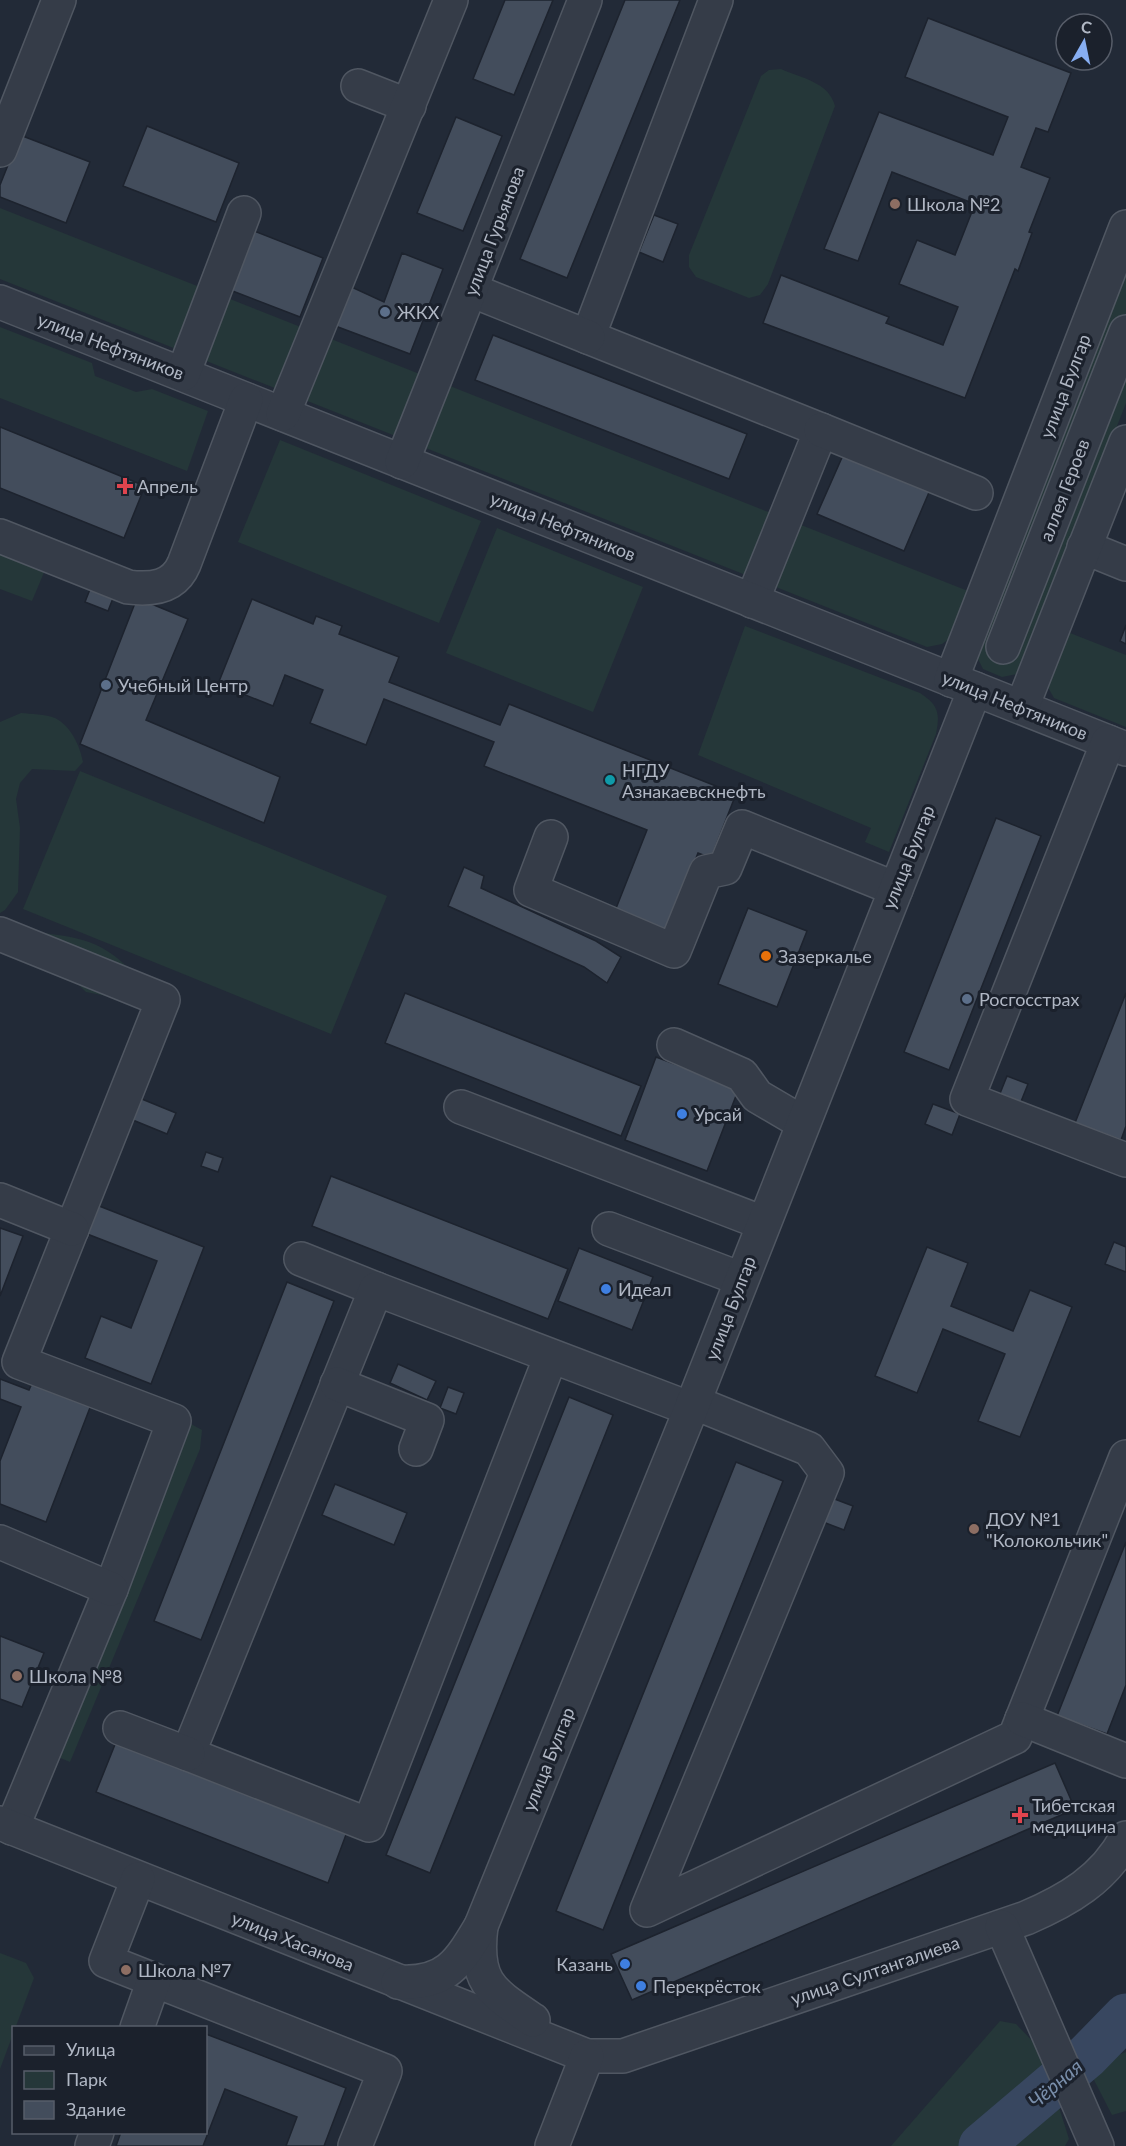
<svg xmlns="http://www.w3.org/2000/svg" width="1126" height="2146" font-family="Lato,sans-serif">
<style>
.green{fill:#253739}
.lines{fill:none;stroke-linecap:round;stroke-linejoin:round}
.river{stroke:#384760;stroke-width:45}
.building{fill:#434d5c;stroke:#1d232e;stroke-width:1.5}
.minor-casing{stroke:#505762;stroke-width:36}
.minor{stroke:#353c48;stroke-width:33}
.education-dot{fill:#8d6e63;stroke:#1b212c;stroke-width:2}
.service-dot{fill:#5c6f8a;stroke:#1b212c;stroke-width:2}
.health-dot{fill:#e0444e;stroke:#1b212c;stroke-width:2}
.culture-dot{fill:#0f9aa8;stroke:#1b212c;stroke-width:2}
.food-dot{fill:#e8710a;stroke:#1b212c;stroke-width:2}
.shop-dot{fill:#3f7fe0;stroke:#1b212c;stroke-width:2}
.labels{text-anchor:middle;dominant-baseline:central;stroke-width:6;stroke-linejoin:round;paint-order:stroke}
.poi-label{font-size:18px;fill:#b0b7c4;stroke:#1b212c;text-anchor:start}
.street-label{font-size:18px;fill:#b0b7c4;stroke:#1b212c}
.water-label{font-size:20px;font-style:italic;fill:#798eaa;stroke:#1b212c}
</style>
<rect width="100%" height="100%" fill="#222a37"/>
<g class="green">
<path d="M781,69C801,78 829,82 835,106L768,284L760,295L749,298L696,277L689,267V255L761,76L769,70Z"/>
<path d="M0,208L968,591L949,639L942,644L927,647L0,279Z"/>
<path d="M1126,262V403L1024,665L1017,674L1002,677L983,669L975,653Z"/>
<path d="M0,327L92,363L95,376L136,392L152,389L208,411L187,471L0,398Z"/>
<path d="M280,440L481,521L439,623L238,542Z"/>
<path d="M497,528L643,587L593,712L446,653Z"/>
<path d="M0,544L48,563L32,601L0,589Z"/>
<path d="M745,626L920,693C939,705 940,714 936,734L889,852L865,842L871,828L698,755Z"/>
<path d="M1065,631L1126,655V727L1054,698L1046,684Z"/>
<path d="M21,713C31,714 46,714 55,718C71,726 80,746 83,762L75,771L32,769L20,783L16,799L20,828L18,892L5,910L0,913V722Z"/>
<path d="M80,771L387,896L331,1034L23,909Z"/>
<path d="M24,930C72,938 98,935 133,973L117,998L86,992Z"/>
<path d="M191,1424L202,1430L200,1449L70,1762L51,1754L92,1612L104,1556L181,1427Z"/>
<path d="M0,1953L26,1963L34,1978L0,2069Z"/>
<path d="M1000,2021L1016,2024L1041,2050L1069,2139L1065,2146H891Z"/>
<path d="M1126,2052V2111L1112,2115L1093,2078L1113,2057Z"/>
</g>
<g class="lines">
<path class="river" d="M981,2146L1087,2056L1126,2016"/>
</g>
<g class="building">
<path d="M505,0H553L514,95L473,79Z"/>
<path d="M625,0H680L567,278L520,259Z"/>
<path d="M928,18L1071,73L1048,132L1036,128L1021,167L1050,178L1029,232L1032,233L1018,271L1015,269L965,398L763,323L781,275L889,317L886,323L943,345L958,307L899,284L917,240L955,255L975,204L892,172L858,261L824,249L879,112L993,155L1008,117L905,77Z"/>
<path d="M456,117L502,136L463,231L417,213Z"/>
<path d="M147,126L239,163L216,222L123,186Z"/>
<path d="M20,135L90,162L66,223L0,197V185Z"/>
<path d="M654,215L678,224L663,262L639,252Z"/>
<path d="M254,231L323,258L300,317L230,290Z"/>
<path d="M402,253L443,269L410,354L330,324L345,284L384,302Z"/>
<path d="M493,335L747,434L729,479L475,380Z"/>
<path d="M0,427L145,486L124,538L0,488Z"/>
<path d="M844,453L930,490L904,551L817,514Z"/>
<path d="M94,579L117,588L108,611L85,602Z"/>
<path d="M137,598L188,619L146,720L280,777L264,823L80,744Z"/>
<path d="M252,599L313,624L316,616L342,626L339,634L399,657L389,682L500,725L509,704L736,794L711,858L698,853L665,937L613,916L647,830L484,766L494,742L384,699L366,745L310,723L323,690L285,675L273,706L218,684Z"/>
<path d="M1126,625V644L1120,641Z"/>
<path d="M996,818L1041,836L949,1070L904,1052Z"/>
<path d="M464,867L484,876L481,888L596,941L621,957L607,983L584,967L448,906Z"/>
<path d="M748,908L807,931L777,1007L718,984Z"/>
<path d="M405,993L641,1086L621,1136L385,1043Z"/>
<path d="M1126,993V1126L1121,1140L1075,1123Z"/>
<path d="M656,1057L739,1088L707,1171L625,1140Z"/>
<path d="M1007,1076L1028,1084L1020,1104L999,1096Z"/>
<path d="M132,1095L176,1113L167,1134L123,1116Z"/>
<path d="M933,1104L960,1114L952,1135L925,1124Z"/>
<path d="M206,1152L223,1158L218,1172L201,1166Z"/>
<path d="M331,1176L568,1269L548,1319L312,1226Z"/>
<path d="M94,1204L204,1247L151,1384L85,1358L101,1316L131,1328L157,1261L82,1232Z"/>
<path d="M0,1228L23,1236L0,1296Z"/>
<path d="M1114,1242L1126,1247V1272L1105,1264Z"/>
<path d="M927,1247L968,1263L951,1306L1013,1331L1030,1290L1072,1307L1020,1437L978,1421L1005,1354L943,1329L917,1393L875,1376Z"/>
<path d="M579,1248L653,1277L632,1330L558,1301Z"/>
<path d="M287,1282L334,1301L201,1640L154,1621Z"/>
<path d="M398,1364L436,1381L427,1400L390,1383Z"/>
<path d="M0,1379L29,1390L32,1383L91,1405L46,1522L0,1504V1461L21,1407L0,1399Z"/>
<path d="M448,1387L464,1393L456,1414L440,1408Z"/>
<path d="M569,1397L613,1415L430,1873L386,1855Z"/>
<path d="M736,1462L783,1481L603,1930L556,1911Z"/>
<path d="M335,1484L407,1513L394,1545L322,1515Z"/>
<path d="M832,1498L853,1506L844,1530L823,1522Z"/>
<path d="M1126,1542V1685L1107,1734L1057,1716Z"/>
<path d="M0,1636L44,1653L22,1707L0,1699Z"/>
<path d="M116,1742L347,1832L328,1883L96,1792Z"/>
<path d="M1055,1763L1075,1809L632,2000L611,1954Z"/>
<path d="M206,2034L346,2088L324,2146H286L297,2117L225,2089L203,2146H116L121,2132H206Z"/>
</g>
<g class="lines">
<g class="minor-casing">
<g id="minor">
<path d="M716,0L588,337L821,430L752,601"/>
<path d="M358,86L409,106"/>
<path d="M0,150L59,0"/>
<path d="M471,290L588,337"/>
<path d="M0,302L1126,749"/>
<path d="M183,374L244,213"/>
<path d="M283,414L451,0"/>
<path d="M821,430L976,493"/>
<path d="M402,462L585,0"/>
<path d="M0,536L128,587C151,590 174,588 184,564L246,400"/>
<path d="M1084,547L1126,564"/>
<path d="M1003,647L1126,332"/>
<path d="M951,680L1126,227"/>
<path d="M1022,707L1126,442"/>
<path d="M1108,742L967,1099L1126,1160"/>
<path d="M551,837L531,890L674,951L706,872L725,868L742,827L896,889"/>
<path d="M0,934L163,1000L19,1362L174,1421L111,1589L12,1828"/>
<path d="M674,1045L742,1075L757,1096L803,1123"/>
<path d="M461,1107L763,1223"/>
<path d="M0,1200L72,1229"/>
<path d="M609,1229L741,1279"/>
<path d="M301,1259L376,1289"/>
<path d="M551,1356L369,1825L188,1754L376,1289L691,1409"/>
<path d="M337,1384L427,1420L416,1449"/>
<path d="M693,1402L809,1449L827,1473L647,1910L1015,1737L1126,1457"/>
<path d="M0,1542L111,1589"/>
<path d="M1022,1719L1126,1761"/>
<path d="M120,1728L188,1754"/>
<path d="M0,1823L587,2056H623L1026,1918C1068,1900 1104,1879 1126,1838"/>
<path d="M138,1879L106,1961L385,2071L355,2146"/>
<path d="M481,1926C474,1982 490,1991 533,2020"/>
<path d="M1002,1927L1097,2146"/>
<path d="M398,1982C446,1985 459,1963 481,1926L691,1409L975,689"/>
<path d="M137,2028L154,1980"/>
<path d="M92,2146L97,2132"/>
<path d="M552,2146L587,2056"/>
</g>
</g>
<use href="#minor" class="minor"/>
</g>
<g class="education-dot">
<circle cx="895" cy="204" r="6"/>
<circle cx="974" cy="1529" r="6"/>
<circle cx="17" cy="1676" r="6"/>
<circle cx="126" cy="1970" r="6"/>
</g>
<g class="service-dot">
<circle cx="385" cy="312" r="6"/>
<circle cx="106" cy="685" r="6"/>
<circle cx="967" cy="999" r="6"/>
</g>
<g class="health-dot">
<path d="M122 477h6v6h6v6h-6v6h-6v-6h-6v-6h6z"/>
<path d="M1017 1806h6v6h6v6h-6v6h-6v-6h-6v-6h6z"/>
</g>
<circle class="culture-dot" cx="610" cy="780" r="6"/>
<circle class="food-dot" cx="766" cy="956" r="6"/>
<g class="shop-dot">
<circle cx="682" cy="1114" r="6"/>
<circle cx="606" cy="1289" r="6"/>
<circle cx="625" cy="1964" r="6"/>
<circle cx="641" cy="1986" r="6"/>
</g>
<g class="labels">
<g class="poi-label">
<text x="907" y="204">Школа №2</text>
<text x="397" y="312">ЖКХ</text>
<text x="137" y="486">Апрель</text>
<text x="118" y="685">Учебный Центр</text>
<text x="622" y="770">НГДУ<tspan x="622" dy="21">Азнакаевскнефть</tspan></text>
<text x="778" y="956">Зазеркалье</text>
<text x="979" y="999">Росгосстрах</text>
<text x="694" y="1114">Урсай</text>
<text x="618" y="1289">Идеал</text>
<text x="986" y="1519">ДОУ №1<tspan x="986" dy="21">"Колокольчик"</tspan></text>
<text x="29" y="1676">Школа №8</text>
<text x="1032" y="1805">Тибетская<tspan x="1032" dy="21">медицина</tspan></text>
<text x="613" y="1964" text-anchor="end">Казань</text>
<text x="138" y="1970">Школа №7</text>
<text x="653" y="1986">Перекрёсток</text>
</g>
<g class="street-label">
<text transform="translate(494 231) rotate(-69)">улица Гурьянова</text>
<text transform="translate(111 346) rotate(21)">улица Нефтяников</text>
<text transform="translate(1065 386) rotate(-69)">улица Булгар</text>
<text transform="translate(1064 490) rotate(-69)">аллея Героев</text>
<text transform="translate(563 526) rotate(22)">улица Нефтяников</text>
<text transform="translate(1015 705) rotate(22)">улица Нефтяников</text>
<text transform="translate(908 857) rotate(-68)">улица Булгар</text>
<text transform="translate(730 1308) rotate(-69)">улица Булгар</text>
<text transform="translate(548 1759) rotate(-68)">улица Булгар</text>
<text transform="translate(293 1941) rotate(22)">улица Хасанова</text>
<text transform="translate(875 1970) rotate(-19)">улица Султангалиева</text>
</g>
<g class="water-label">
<text transform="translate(1055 2083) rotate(-40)">Чёрная</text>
</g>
</g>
<rect x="12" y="2026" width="195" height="108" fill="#1b212c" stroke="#575d69" stroke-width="1.5"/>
<rect x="24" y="2046" width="30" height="9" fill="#353c48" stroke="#575d69" stroke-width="1.5"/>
<text x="66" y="2056" font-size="18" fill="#b0b7c4">Улица</text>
<rect x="24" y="2071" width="30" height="18" fill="#253739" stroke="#575d69" stroke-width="1.5"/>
<text x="66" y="2086" font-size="18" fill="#b0b7c4">Парк</text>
<rect x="24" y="2101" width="30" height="18" fill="#434d5c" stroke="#575d69" stroke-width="1.5"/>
<text x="66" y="2116" font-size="18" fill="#b0b7c4">Здание</text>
<g transform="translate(1084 42) rotate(9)"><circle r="28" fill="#1b212c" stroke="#575d69" stroke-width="1.5"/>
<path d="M0-4.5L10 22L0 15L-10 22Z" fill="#87aef2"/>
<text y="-9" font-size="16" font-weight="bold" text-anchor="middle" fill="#b0b7c4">С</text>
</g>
</svg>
